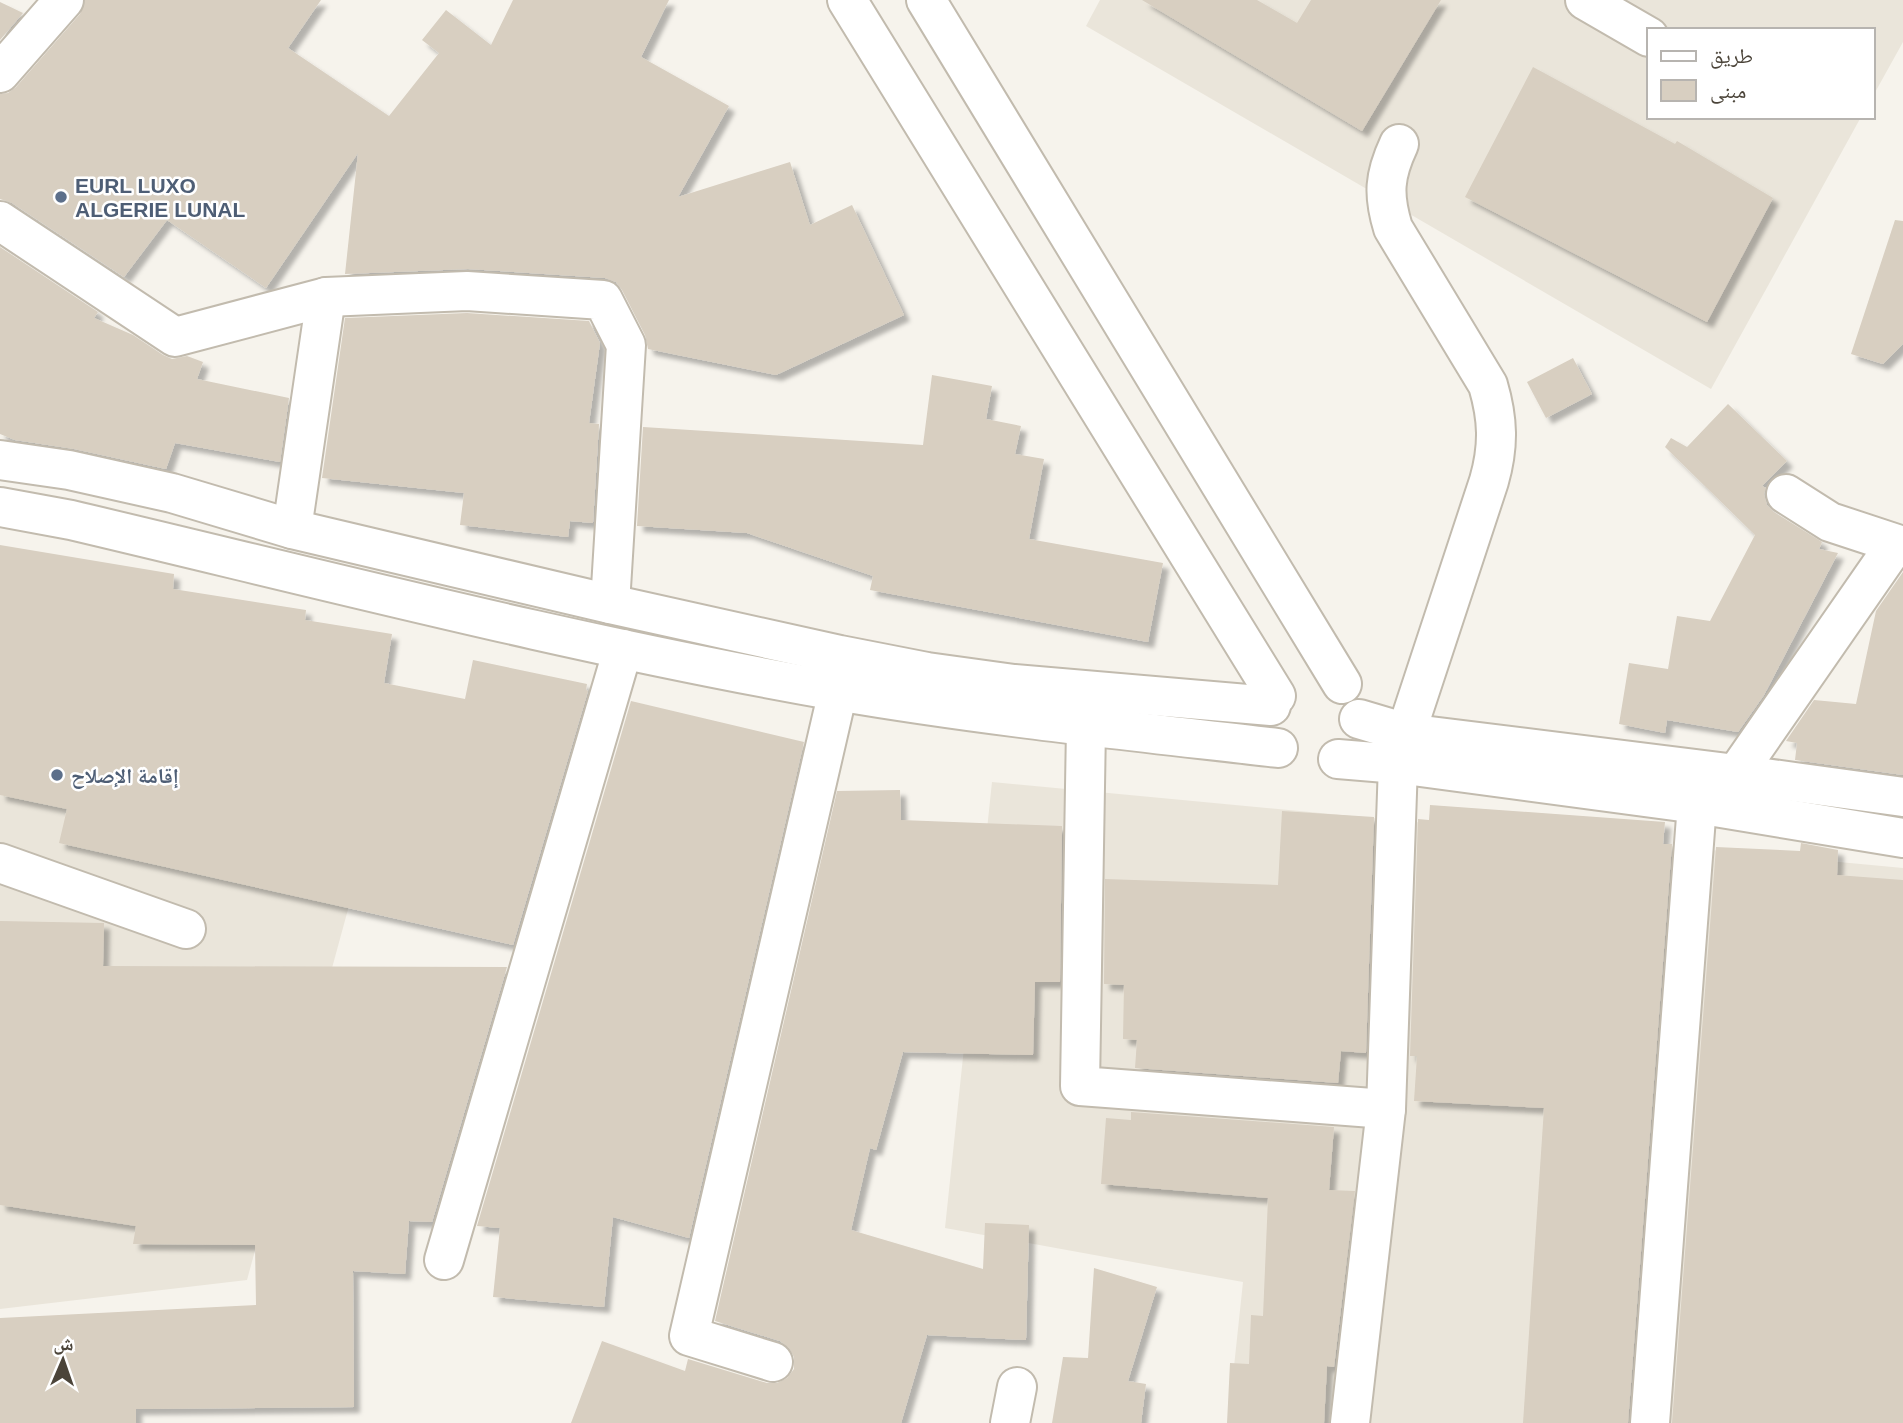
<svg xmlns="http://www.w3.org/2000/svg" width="1903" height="1423" font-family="Helvetica,'Noto Naskh Arabic',sans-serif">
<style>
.residential{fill:#eae5da}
.building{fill:#d8cfc1;filter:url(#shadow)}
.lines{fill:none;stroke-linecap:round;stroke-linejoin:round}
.minor-casing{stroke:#c2bbae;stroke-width:42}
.tertiary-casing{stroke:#c2bbae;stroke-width:42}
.minor{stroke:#fff;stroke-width:38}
.tertiary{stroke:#fff;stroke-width:38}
.service-dot{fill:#5c6f8a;stroke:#fff;stroke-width:2.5}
.labels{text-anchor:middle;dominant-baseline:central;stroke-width:5;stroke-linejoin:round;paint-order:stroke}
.service-label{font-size:21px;font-weight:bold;fill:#4e5e75;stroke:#fff;text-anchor:start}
</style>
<defs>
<filter id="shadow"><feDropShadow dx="6" dy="6" stdDeviation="2" flood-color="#0004"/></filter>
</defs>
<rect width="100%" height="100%" fill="#f6f3ec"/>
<g class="residential">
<path d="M1100,0H1903V42L1873,96V30H1649V117H1861L1711,389L1086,26Z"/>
<path d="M0,684L383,781L247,1280L0,1309Z"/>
<path d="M992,782L1903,868V1423H1228L1243,1282L945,1228Z"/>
</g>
<g class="building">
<path d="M85,0H321L288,48L389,116L439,53L422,40L446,10L491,45L513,0H669L641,57L729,106L678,197L790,162L810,225L852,205L904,315L776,375L648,349L645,335L622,290L616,282L605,278L468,269L345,274L358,153L266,288L167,220L124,277L12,203L0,199V94L8,93L16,87L80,14Z"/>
<path d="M1142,0H1257L1297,23L1311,0H1441L1362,131Z"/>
<path d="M0,2L23,13L0,40Z"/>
<path d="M1533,67L1675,144L1677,141L1773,198L1707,322L1465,197Z"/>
<path d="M1895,220L1903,221V344L1883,364L1851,354Z"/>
<path d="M0,247L98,312L94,318L133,335L163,355L172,359L187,356L203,362L197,379L289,398L280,462L175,443L166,469L74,449L15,440L0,434Z"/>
<path d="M467,313L589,321L600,343L589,423L599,424L593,523L570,521L568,537L460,525L464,493L322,478L345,318Z"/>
<path d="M1573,358L1592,394L1546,418L1527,382Z"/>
<path d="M932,375L992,386L986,419L1021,426L1015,454L1044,459L1029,539L1163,563L1148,642L870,590L873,576L747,533L637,526L643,427L923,445Z"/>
<path d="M1728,404L1787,461L1762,486L1766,488L1764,494L1767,505L1774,512L1822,542L1819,549L1838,553L1764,695L1738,732L1667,720L1665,733L1619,724L1629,663L1668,669L1677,616L1710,621L1755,535L1665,447L1671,438L1687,447Z"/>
<path d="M0,545L174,574L173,589L306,610L305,620L392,634L384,683L465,699L473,660L587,684L586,690L588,691L513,945L59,843L67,809L0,795Z"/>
<path d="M1903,572V775L1795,760L1797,743L1786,741L1814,700L1856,704L1876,611Z"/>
<path d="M631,701L804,742L689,1238L613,1217L604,1307L493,1297L500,1228L477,1226Z"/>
<path d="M900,790L901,820L1062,826L1060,982H1035L1033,1055L903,1052L876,1150L870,1148L851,1230L983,1269L985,1223L1029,1225L1026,1340L927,1335L901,1423H571L602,1341L685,1371L688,1359L767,1383H777L787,1378L794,1369V1357L789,1348L780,1341L715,1321L837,791Z"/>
<path d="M1430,805L1665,822L1663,844H1672L1628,1423H1523L1544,1108L1414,1101L1417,1056H1410L1418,819L1429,820Z"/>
<path d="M1282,811L1374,817L1366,1053L1341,1051L1338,1083L1135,1068L1137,1040L1123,1039L1124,985L1104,984L1105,879L1278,885Z"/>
<path d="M1801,843L1838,850L1837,875L1903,880V1423H1672L1716,847L1800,851Z"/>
<path d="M0,921L104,923L103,966L507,967L432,1222L409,1221L405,1274L353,1271L354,1407L136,1409V1423H0V1318L256,1305L255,1245L133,1244L136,1226L0,1205Z"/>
<path d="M1131,1112L1334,1127L1329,1190L1355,1191L1334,1367L1327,1366L1324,1423H1227L1230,1363L1249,1364L1251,1315L1263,1316L1268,1198L1101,1184L1106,1118L1131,1120Z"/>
<path d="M1094,1268L1157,1287L1128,1381L1146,1384L1141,1423H1052L1063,1357L1088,1358Z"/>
</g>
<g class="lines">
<g class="minor-casing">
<g id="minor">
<path d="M1585,0L1649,37"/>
<path d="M0,73L64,0"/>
<path d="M0,221L175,337L326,297L467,291L603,300L626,345L610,604"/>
<path d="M1786,494L1830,522L1903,546"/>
<path d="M292,529L326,297"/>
<path d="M1086,727L1080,1086L1386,1109"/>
<path d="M1736,774L1895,545"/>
<path d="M0,863L186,929"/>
<path d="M444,1260L623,649"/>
<path d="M773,1362L689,1336L838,691"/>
<path d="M1010,1423L1017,1387"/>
<path d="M1350,1423L1386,1109L1398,764L1406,733L1489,481C1499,446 1498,419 1488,385L1393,228C1383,195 1384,176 1399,144"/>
<path d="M1650,1423L1697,804"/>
</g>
</g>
<g class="tertiary-casing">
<g id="tertiary">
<path d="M847,0L1276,696"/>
<path d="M926,0L1342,684"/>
<path d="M0,460L69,470L172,493L292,529L610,604L840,655L927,672L1014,684L1271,706"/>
<path d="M0,507L71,520C325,580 579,646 837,691C983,716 1131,731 1278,748"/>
<path d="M1359,719L1406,733L1736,774L1903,797"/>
<path d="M1338,759L1398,764L1697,804L1903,838"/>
</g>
</g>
<use href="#minor" class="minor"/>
<use href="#tertiary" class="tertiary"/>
</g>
<g class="service-dot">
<circle cx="61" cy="197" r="7"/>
<circle cx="57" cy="775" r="7"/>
</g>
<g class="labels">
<g class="service-label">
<text x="75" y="185">EURL LUXO<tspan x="75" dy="24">ALGERIE LUNAL</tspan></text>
<text x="71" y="775">إقامة الإصلاح</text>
</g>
</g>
<rect x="1647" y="28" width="228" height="91" fill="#ffffff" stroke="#b7b4b0" stroke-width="2"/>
<rect x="1661" y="51" width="35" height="10" fill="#ffffff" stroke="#b7b4b0" stroke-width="2"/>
<text x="1710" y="63" font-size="21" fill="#4b4439">طريق</text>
<rect x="1661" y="80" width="35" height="21" fill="#d8cfc1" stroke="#b7b4b0" stroke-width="2"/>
<text x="1710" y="98" font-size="21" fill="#4b4439">مبنى</text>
<g transform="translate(63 1360) rotate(2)" stroke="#ffffff" stroke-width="5" paint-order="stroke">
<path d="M0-5L12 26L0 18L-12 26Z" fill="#4b4439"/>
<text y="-10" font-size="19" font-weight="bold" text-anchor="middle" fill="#4b4439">ش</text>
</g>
</svg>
